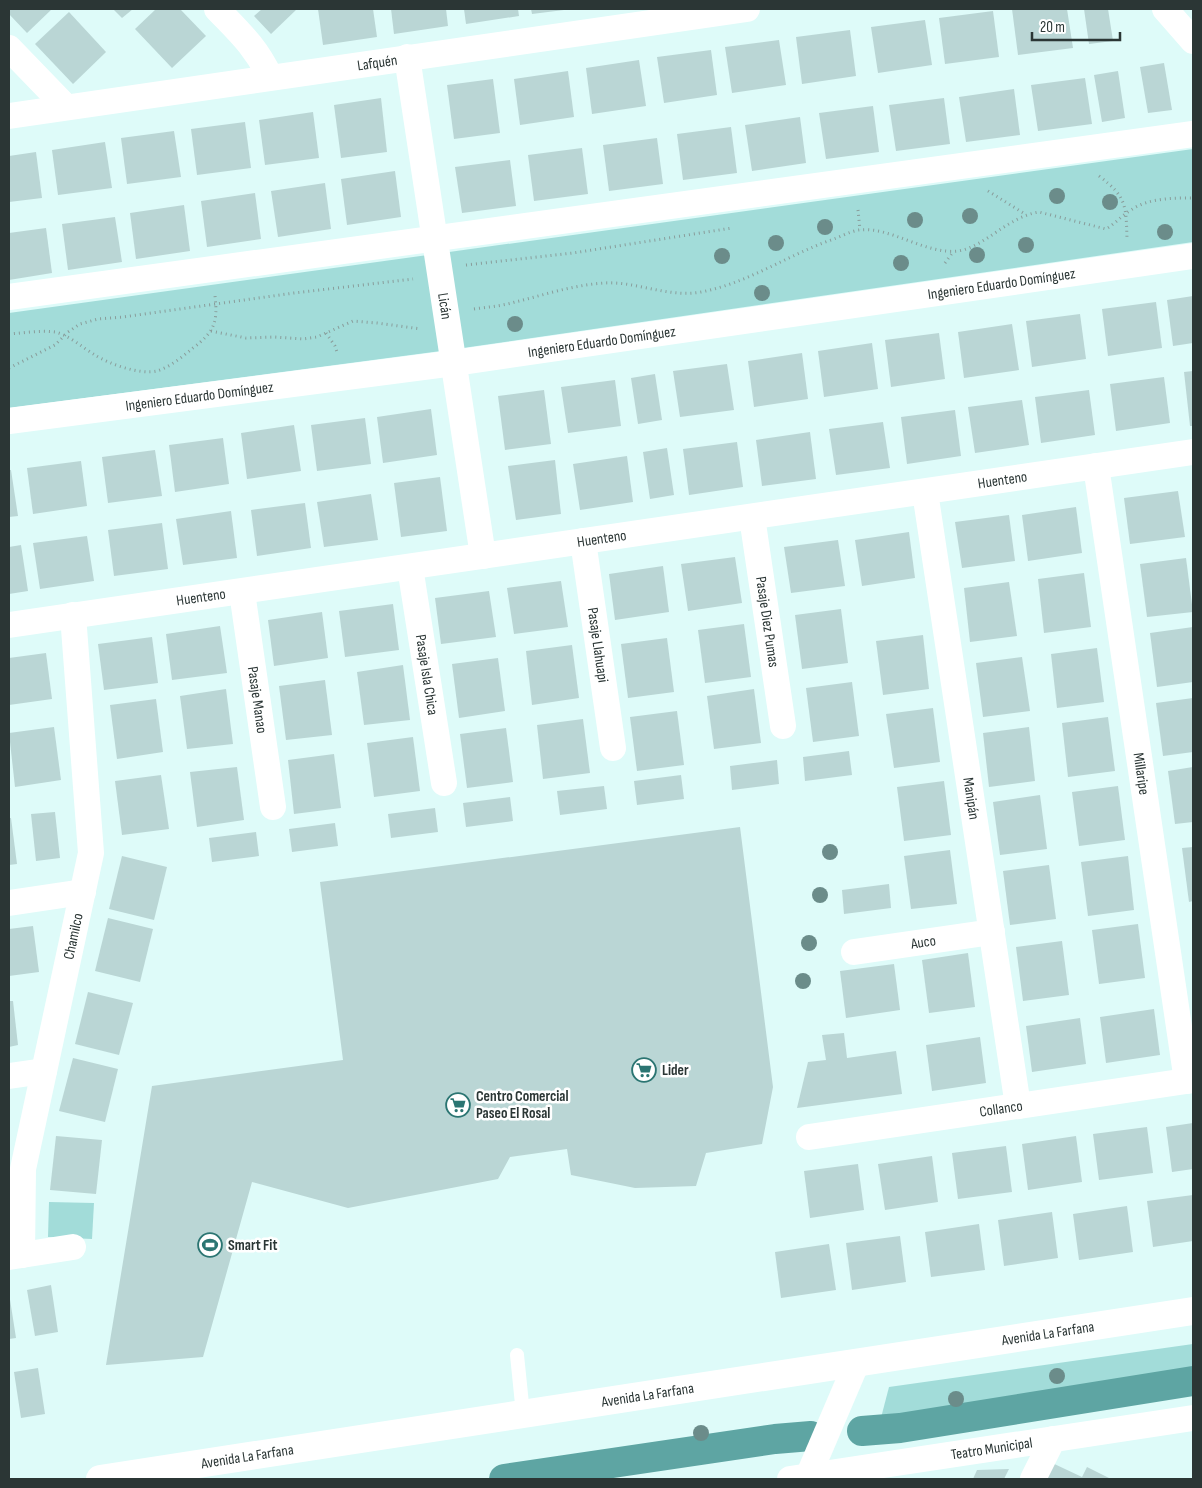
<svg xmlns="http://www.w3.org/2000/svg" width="1202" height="1488" font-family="'Sofia Sans Condensed',sans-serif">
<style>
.green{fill:#a2dcd9}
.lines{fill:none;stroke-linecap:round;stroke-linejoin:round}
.canal{stroke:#5ea5a3;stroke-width:30}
.building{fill:#bad6d5}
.path{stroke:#899d9b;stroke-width:3;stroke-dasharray:1 4;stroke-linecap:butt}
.service{stroke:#fff;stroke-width:14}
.minor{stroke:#fff;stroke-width:26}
.tertiary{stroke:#fff;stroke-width:28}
.tree{fill:#6b8c8a}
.labels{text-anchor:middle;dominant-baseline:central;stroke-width:5;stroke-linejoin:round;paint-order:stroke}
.street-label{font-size:15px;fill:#2b3635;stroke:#fff}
.poi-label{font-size:15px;font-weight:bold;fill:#2b3635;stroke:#fff;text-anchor:start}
</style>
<rect width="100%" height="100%" fill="#defbf9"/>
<g class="green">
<path d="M1193,149V242L456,349L9,408V313Z"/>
<path d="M49,1202L94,1203L92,1239L48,1237Z"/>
<path d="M1193,1344V1391L876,1437L889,1387Z"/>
</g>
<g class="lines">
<g class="canal">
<path d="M862,1431L900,1428L1193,1381"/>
<path d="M504,1479L775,1439L811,1436"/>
</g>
</g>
<g class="building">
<path d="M9,9H52L27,33L9,14Z"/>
<path d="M113,9H133L122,18Z"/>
<path d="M156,9H180L206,36L172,68L135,29Z"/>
<path d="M262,9H297L271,34L254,16Z"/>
<path d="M318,9H373L377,37L323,45Z"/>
<path d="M391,9H446L448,26L394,34Z"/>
<path d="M464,9H518L519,16L466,24Z"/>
<path d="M531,9H564V10L532,14Z"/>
<path d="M1012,9H1067L1073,48L1018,55Z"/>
<path d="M1084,9H1108L1113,41L1089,44Z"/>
<path d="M993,11L999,57L945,64L939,18Z"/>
<path d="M69,12L106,52L73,84L35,44Z"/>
<path d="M925,20L932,65L878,73L871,27Z"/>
<path d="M850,30L856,76L802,84L796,37Z"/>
<path d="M779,40L786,85L732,93L725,47Z"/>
<path d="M711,50L717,95L664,103L657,57Z"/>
<path d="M639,60L646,106L592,114L586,68Z"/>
<path d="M1164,63L1172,110L1148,113L1140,67Z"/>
<path d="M568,71L574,117L520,125L514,79Z"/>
<path d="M1118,71L1125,118L1102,122L1094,75Z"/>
<path d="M1085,78L1092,124L1038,131L1031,85Z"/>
<path d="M493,79L500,133L454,139L447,85Z"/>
<path d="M1014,89L1020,135L966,142L959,97Z"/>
<path d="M381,98L387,152L341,158L334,105Z"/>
<path d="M944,98L950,144L896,151L889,105Z"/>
<path d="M873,106L879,152L826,159L819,113Z"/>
<path d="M313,112L319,158L265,165L259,120Z"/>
<path d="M800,117L806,163L752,171L745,125Z"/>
<path d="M245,122L251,168L197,175L191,129Z"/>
<path d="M731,127L737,173L683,180L677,134Z"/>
<path d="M174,131L181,177L127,184L121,138Z"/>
<path d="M657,138L663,184L609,191L603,145Z"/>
<path d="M105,142L112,188L58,195L52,150Z"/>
<path d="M582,148L588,194L534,201L528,155Z"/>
<path d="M36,152L42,198L9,202V156Z"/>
<path d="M510,160L516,206L462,213L455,167Z"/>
<path d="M395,171L401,217L347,225L341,179Z"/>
<path d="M325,183L331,229L278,237L271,191Z"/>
<path d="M255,193L261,239L207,247L201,201Z"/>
<path d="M184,205L190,251L136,259L130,213Z"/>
<path d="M115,217L122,262L68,270L62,224Z"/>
<path d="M46,228L52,273L9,280V233Z"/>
<path d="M1193,296V343L1173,346L1167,300Z"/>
<path d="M1156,302L1162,348L1108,356L1102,309Z"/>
<path d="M1080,314L1086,359L1032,367L1026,321Z"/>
<path d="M1012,324L1019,370L964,378L958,332Z"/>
<path d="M939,333L945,379L891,387L885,340Z"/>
<path d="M872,343L878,389L824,397L818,351Z"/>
<path d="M802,353L808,399L754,407L748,361Z"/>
<path d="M727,364L734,410L680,417L673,371Z"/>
<path d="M1193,371V426H1190L1184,372Z"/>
<path d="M655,374L662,420L638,424L631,378Z"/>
<path d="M1164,377L1170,423L1116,431L1110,384Z"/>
<path d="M615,380L621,426L568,433L561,387Z"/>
<path d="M544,390L551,444L505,450L498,396Z"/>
<path d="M1089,390L1095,435L1041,443L1035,397Z"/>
<path d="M1022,400L1029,445L975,453L968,407Z"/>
<path d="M431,409L437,455L383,463L377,417Z"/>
<path d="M955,410L961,456L907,464L901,417Z"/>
<path d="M365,418L371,464L317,471L311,425Z"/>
<path d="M883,422L890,468L836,475L829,429Z"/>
<path d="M294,425L301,471L247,479L241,433Z"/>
<path d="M810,432L816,479L762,486L756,440Z"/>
<path d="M223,438L229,484L175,492L169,445Z"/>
<path d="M737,442L743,487L689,495L683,449Z"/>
<path d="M667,448L674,495L650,499L643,452Z"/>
<path d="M155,450L162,496L108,503L102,457Z"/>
<path d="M627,456L633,502L580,510L573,464Z"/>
<path d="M555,460L561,514L516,520L508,466Z"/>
<path d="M81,461L87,506L33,514L27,468Z"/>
<path d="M9,470H11L18,516L9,517Z"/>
<path d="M440,477L447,531L401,537L394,483Z"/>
<path d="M1178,491L1185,537L1130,544L1124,498Z"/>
<path d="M371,494L378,540L324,547L317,502Z"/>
<path d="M305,503L311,548L257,556L251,510Z"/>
<path d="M1076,507L1082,553L1028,561L1022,515Z"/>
<path d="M231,511L237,558L183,565L176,519Z"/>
<path d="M1009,515L1015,561L962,568L955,522Z"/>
<path d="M162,523L168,569L114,576L108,530Z"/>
<path d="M909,532L915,578L862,586L855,540Z"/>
<path d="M87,536L94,581L40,589L33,543Z"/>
<path d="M838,540L845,586L791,593L784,547Z"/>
<path d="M21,545L28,591L9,594V547Z"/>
<path d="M735,557L742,603L688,611L681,564Z"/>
<path d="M1186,558L1193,612L1147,617L1140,564Z"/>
<path d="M663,566L669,612L615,620L609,574Z"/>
<path d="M1084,573L1091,627L1044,633L1038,579Z"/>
<path d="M561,581L568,627L514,634L507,588Z"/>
<path d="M1009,582L1017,636L970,642L964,588Z"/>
<path d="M489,591L496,637L441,644L435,598Z"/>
<path d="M393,604L399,650L345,657L339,611Z"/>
<path d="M841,609L848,663L802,669L795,615Z"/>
<path d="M322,612L328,658L274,666L268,620Z"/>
<path d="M744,624L751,677L705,683L698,630Z"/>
<path d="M220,626L227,673L172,680L166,634Z"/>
<path d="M1193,627V682L1157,687L1150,633Z"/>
<path d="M923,635L929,689L883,695L876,641Z"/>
<path d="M152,637L158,683L104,690L98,644Z"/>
<path d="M667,638L674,692L628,698L621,644Z"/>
<path d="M572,645L579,698L532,705L526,651Z"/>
<path d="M1097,648L1104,702L1057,708L1051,654Z"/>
<path d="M46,653L52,699L9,705V658Z"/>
<path d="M1022,657L1030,711L983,717L976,663Z"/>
<path d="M498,658L505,711L459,718L452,664Z"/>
<path d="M403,665L410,720L364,725L357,672Z"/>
<path d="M325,680L332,735L286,740L279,686Z"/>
<path d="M852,682L859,736L813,742L806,688Z"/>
<path d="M226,689L233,744L187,749L180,696Z"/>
<path d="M754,689L761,743L714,749L707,696Z"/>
<path d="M1193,698V752L1163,756L1156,703Z"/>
<path d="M156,699L163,752L117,759L110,705Z"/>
<path d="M933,708L940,762L894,768L886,714Z"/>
<path d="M677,711L684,765L637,771L630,717Z"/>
<path d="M1108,717L1115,771L1068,777L1062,723Z"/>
<path d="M583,719L590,773L543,779L537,725Z"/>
<path d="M54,727L61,780L15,787L9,733Z"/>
<path d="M1029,727L1035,781L989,787L983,733Z"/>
<path d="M506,728L513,782L467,788L460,734Z"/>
<path d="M413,737L420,791L374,797L367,743Z"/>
<path d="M849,751L852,775L805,781L803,757Z"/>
<path d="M334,754L341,808L294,814L288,760Z"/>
<path d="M777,760L779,784L732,790L730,766Z"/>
<path d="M237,767L244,820L197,827L190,772Z"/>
<path d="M1193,767V822L1175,824L1168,771Z"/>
<path d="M161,775L169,829L122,835L115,781Z"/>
<path d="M681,775L684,799L637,805L634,781Z"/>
<path d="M944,781L951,835L904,841L897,787Z"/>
<path d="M604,786L607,809L560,815L557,791Z"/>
<path d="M1118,786L1125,840L1079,846L1072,792Z"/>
<path d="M1040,795L1047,849L1000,855L993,802Z"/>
<path d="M510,797L513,821L466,827L463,803Z"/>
<path d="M435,808L438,832L391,838L388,814Z"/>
<path d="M55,812L60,858L36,861L31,814Z"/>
<path d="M9,818H11L17,864L9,865Z"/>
<path d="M335,823L338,846L292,852L289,829Z"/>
<path d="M740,827L773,1087L762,1144L706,1153L696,1186L635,1188L571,1175L567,1149L510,1157L498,1179L348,1208L252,1182L203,1357L106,1365L152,1086L343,1060L320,882Z"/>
<path d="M256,832L259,856L212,862L209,838Z"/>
<path d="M1193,847V901L1189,902L1182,848Z"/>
<path d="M950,850L957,904L911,909L904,856Z"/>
<path d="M122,856L167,867L154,920L109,909Z"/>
<path d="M1128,856L1134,910L1088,916L1081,862Z"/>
<path d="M1049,865L1056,919L1010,925L1003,871Z"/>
<path d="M889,884L891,908L844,914L842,890Z"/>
<path d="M108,918L153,929L140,982L95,971Z"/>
<path d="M1138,924L1145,978L1099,984L1092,930Z"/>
<path d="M33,926L39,972L9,976V929Z"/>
<path d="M1062,941L1069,995L1023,1001L1016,947Z"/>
<path d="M968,953L975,1007L929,1013L922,960Z"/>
<path d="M894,964L900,1010L846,1018L840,971Z"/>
<path d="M88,992L133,1003L119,1055L75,1044Z"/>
<path d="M9,1001H13L18,1045L9,1047Z"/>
<path d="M1154,1009L1160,1055L1106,1063L1100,1017Z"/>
<path d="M1080,1018L1086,1064L1032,1072L1026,1026Z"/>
<path d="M844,1033L847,1058L896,1051L902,1094L797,1108L808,1062L826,1060L822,1035Z"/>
<path d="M980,1037L986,1083L932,1091L926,1045Z"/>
<path d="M73,1058L118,1069L105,1122L59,1111Z"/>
<path d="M1193,1123V1169L1172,1172L1166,1127Z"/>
<path d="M1147,1127L1153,1173L1099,1180L1093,1134Z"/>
<path d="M56,1136L102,1140L96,1194L50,1190Z"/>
<path d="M1076,1136L1082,1182L1028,1190L1022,1144Z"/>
<path d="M1006,1146L1012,1192L958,1199L952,1153Z"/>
<path d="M932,1156L938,1202L885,1210L878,1164Z"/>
<path d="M858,1164L864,1210L810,1218L804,1171Z"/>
<path d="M1193,1195V1241L1153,1247L1147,1201Z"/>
<path d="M1127,1206L1133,1252L1079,1260L1073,1214Z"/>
<path d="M1052,1212L1058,1258L1004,1266L998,1220Z"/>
<path d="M979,1224L985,1270L931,1277L925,1232Z"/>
<path d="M900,1236L906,1282L852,1290L846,1243Z"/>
<path d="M829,1244L836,1290L781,1298L775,1252Z"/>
<path d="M51,1285L58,1332L35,1336L27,1290Z"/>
<path d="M9,1293L16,1338L9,1339Z"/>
<path d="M38,1368L45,1414L21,1418L14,1372Z"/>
<path d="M1048,1461L1082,1477L1087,1467L1111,1479H1039Z"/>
<path d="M1009,1469L1004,1479H973L977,1470Z"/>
</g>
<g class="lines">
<g class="path">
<path d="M1099,176C1127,197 1126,206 1127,239"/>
<path d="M988,191L1025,214"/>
<path d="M858,210L860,230"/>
<path d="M945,263L953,252"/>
<path d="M466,265L573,253L732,228"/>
<path d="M474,309C488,307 502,306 515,302C544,295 573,285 604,283C636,281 668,298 701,292C749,283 789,254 834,239C842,236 851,231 859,230C890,226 926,255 958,251C985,247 1007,217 1039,212L1106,229C1115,224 1121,216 1131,210C1148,198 1173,198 1193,198"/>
<path d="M211,331L246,338L274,337L303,339L317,337L353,321L377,323L421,329"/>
<path d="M326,333L335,346L337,352"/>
<path d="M9,334C24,333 40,330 55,332C69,335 83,348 95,355C109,364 140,375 157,371C170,367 182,357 193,348C214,332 218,323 215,296"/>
<path d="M9,368L55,345L68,332L80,324L98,319L123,317L294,293L413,279"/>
</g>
<path class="service" d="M517,1355L523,1414"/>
<g class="minor">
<path d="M217,9C239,32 256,47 270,77"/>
<path d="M1165,9L1193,41"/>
<path d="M9,48L66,107"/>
<path id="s1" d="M407,57L483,556"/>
<path id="s2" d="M9,116L747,9"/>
<path d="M9,297L1193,134"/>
<path id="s3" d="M9,421L454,363L1193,256"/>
<path id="s4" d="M1096,466L1187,1081"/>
<path id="s5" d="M925,492L1018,1106"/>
<path id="s6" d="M752,517L783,726"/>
<path id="s7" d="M583,541L613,748"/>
<path id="s8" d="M410,567L444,783"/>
<path id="s9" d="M242,592L273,807"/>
<path id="s10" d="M9,625L1193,452"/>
<path d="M9,903L83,892"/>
<path id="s11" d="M854,952L992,932"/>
<path d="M9,1076L44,1071"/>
<path id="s12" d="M809,1137L1193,1080"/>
<path id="s13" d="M22,1255L23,1169L91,853L73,615"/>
<path d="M9,1257L73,1247"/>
<path id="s14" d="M790,1479L1193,1418"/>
<path d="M807,1479L857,1362"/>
<path d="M1033,1479L1053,1439"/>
</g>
<path class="tertiary" id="s15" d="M100,1479L1193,1311"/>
</g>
<g class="tree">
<circle cx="1057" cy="196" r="8"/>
<circle cx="1110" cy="202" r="8"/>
<circle cx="970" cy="216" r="8"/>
<circle cx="915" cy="220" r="8"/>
<circle cx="825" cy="227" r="8"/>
<circle cx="1165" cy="232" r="8"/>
<circle cx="776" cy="243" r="8"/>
<circle cx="1026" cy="245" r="8"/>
<circle cx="977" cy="255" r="8"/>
<circle cx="722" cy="256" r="8"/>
<circle cx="901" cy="263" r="8"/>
<circle cx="762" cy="293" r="8"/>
<circle cx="515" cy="324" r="8"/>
<circle cx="830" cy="852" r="8"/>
<circle cx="820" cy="895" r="8"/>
<circle cx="809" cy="943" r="8"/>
<circle cx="803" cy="981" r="8"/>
<circle cx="1057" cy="1376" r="8"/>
<circle cx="956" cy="1399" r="8"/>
<circle cx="701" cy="1433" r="8"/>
</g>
<defs>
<g id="supermarket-ring" transform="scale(1.25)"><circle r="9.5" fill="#fff" stroke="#2b7572" stroke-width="1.5"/><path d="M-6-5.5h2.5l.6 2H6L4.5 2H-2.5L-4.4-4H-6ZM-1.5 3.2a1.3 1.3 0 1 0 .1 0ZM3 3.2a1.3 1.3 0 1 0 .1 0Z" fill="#2b7572"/></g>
<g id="stadium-ring" transform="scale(1.25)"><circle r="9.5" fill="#fff" stroke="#2b7572" stroke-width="1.5"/><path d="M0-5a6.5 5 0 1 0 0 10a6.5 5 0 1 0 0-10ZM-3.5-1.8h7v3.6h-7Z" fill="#2b7572"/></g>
</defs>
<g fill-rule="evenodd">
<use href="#supermarket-ring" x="644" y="1070"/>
<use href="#supermarket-ring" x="458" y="1105"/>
<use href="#stadium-ring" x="210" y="1245"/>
</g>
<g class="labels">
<g class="street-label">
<text stroke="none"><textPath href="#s2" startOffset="372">Lafquén</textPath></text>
<text stroke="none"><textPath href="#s3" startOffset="1002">Ingeniero Eduardo Domínguez</textPath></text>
<text stroke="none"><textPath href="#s1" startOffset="252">Licán</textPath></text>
<text stroke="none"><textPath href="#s3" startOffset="598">Ingeniero Eduardo Domínguez</textPath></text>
<text stroke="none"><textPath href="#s3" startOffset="192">Ingeniero Eduardo Domínguez</textPath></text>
<text stroke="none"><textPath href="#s10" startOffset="1004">Huenteno</textPath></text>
<text stroke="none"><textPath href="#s10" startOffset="599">Huenteno</textPath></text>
<text stroke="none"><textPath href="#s10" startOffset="194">Huenteno</textPath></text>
<text stroke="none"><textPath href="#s6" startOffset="106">Pasaje Diez Pumas</textPath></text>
<text stroke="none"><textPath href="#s7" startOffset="105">Pasaje Llahuapi</textPath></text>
<text stroke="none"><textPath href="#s8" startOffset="109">Pasaje Isla Chica</textPath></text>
<text stroke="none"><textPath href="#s9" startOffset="109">Pasaje Manao</textPath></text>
<text stroke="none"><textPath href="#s4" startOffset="311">Millaripe</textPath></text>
<text stroke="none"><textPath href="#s5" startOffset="310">Manipán</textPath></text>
<text stroke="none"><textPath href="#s13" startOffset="324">Chamilco</textPath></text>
<text stroke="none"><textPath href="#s11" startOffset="70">Auco</textPath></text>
<text stroke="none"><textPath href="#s12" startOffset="194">Collanco</textPath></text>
<text stroke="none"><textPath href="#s15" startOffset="959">Avenida La Farfana</textPath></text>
<text stroke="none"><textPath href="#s15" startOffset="554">Avenida La Farfana</textPath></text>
<text stroke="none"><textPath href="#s14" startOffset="204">Teatro Municipal</textPath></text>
<text stroke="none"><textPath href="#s15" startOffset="149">Avenida La Farfana</textPath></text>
</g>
<g class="poi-label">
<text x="662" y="1070">Lider</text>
<text x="476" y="1096">Centro Comercial<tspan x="476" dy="17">Paseo El Rosal</tspan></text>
<text x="228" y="1245">Smart Fit</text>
</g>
</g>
<rect width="1202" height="1488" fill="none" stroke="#2b3635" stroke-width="20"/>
<path d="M1032 32v8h88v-8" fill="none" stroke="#2b3635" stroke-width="2.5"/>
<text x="1040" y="32" font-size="15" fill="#2b3635" stroke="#ffffff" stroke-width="4" paint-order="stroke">20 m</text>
</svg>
